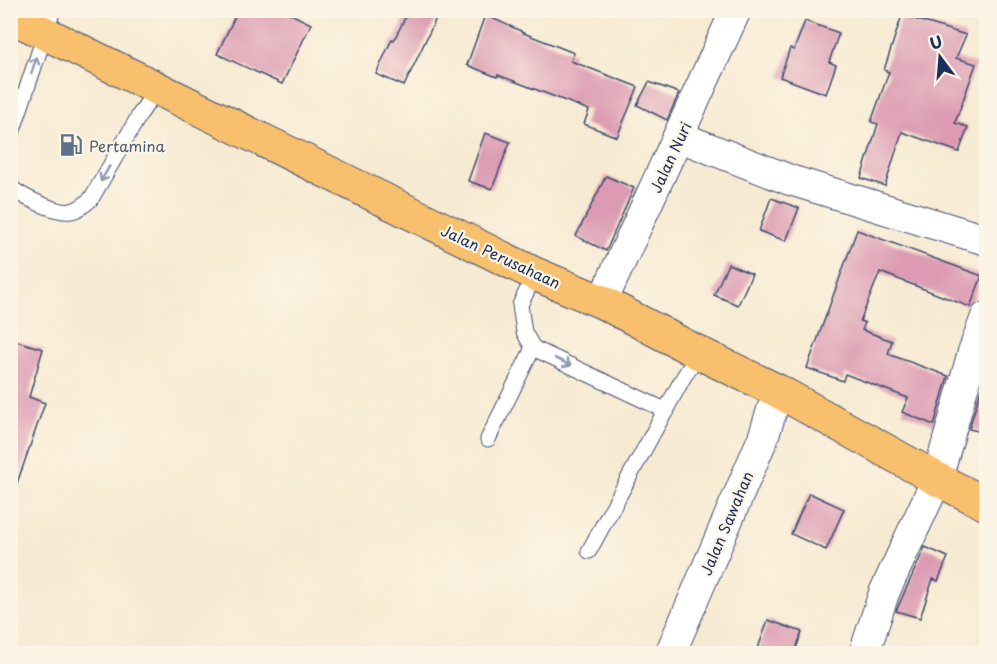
<svg xmlns="http://www.w3.org/2000/svg" width="997" height="664" font-family="'Playpen Sans',sans-serif">
<style>
.building{fill:#dc9bb2}
.lines{fill:none;stroke-linecap:round;stroke-linejoin:round}
.lane-casing{stroke:#3c4b6f;stroke-width:17}
.street-casing{stroke:#3c4b6f;stroke-width:32}
.primary-casing{stroke:#3c4b6f;stroke-width:35}
.lane{stroke:#fff;stroke-width:15}
.street{stroke:#fff;stroke-width:30}
.primary{stroke:#f8bf6c;stroke-width:33}
.oneway{stroke:#8d97ae}
.labels{text-anchor:middle;dominant-baseline:central;stroke-width:4.5;stroke-linejoin:round;paint-order:stroke}
.service-label{font-size:15px;fill:#4e5e75;stroke:#fcf5e5;text-anchor:start}
.street-label{font-size:15px;fill:#1b2f5e;stroke:#fcf5e5}
</style>
<rect width="100%" height="100%" fill="#fcf5e5"/>
<filter id="ink" filterUnits="userSpaceOnUse"><feTurbulence type="fractalNoise" baseFrequency=".0167" numOctaves="2"/><feDisplacementMap in="SourceGraphic" scale="12" xChannelSelector="R" yChannelSelector="G"/><feConvolveMatrix kernelMatrix="1 2 1 2 8 2 1 2 1" color-interpolation-filters="sRGB"/></filter>
<filter id="wash" filterUnits="userSpaceOnUse"><feTurbulence type="fractalNoise" baseFrequency=".008" numOctaves="4" result="noise"/><feDisplacementMap in="SourceGraphic" scale="24" xChannelSelector="R" yChannelSelector="G"/><feGaussianBlur stdDeviation="1.35" result="paint"/><feColorMatrix in="noise" values="0 0 0 0 0 0 0 0 0 0 0 0 0 0 0 0 0 1.4 0 .05"/><feComposite in="paint" operator="in"/></filter>
<g filter="url(#wash)">
<rect width="100%" height="100%" fill="#f7ead2"/>
<g id="blocks">
<g class="building">
<path d="M238,10H283L311,24L282,84L217,54Z"/>
<path d="M409,10H440L404,86L376,74L392,39L394,40Z"/>
<path d="M485,15L521,31V32L574,53L571,61L638,87L617,137L584,124L589,110L498,75L497,77L467,65Z"/>
<path d="M902,15L966,35L956,58L976,64L955,123L968,127L959,152L902,132L885,186L861,178L878,124L871,122L889,72L884,70Z"/>
<path d="M805,21L839,33L829,62L836,65L826,94L780,77L790,48L794,50Z"/>
<path d="M649,82L679,93L667,120L637,105Z"/>
<path d="M485,133L510,142L492,189L468,181Z"/>
<path d="M606,176L634,188L606,251L576,236Z"/>
<path d="M771,198L799,208L786,241L759,231Z"/>
<path d="M857,230L982,276L970,307L880,272L860,321L865,323L862,330L892,341L888,354L948,376L934,425L902,412L908,398L845,374L843,381L807,368Z"/>
<path d="M728,264L752,274L738,305L714,295Z"/>
<path d="M10,339L43,349L29,397L45,403L15,489H10Z"/>
<path d="M981,389L987,391V433L969,429Z"/>
<path d="M809,493L844,509L826,550L791,534Z"/>
<path d="M925,547L948,557L938,581L933,579L920,618L896,611Z"/>
<path d="M768,620L802,632L794,654H756Z"/>
</g>
</g>
</g>
<g filter="url(#ink)">
<use href="#blocks" fill-opacity="0" stroke="#3c4b6f" stroke-width="1.5"/>
<g class="lines">
<g class="lane-casing">
<g id="lane">
<path d="M10,139L53,10"/>
<path d="M10,186C19,196 58,214 71,211C79,210 85,204 91,199L140,114L157,88"/>
<path d="M535,274L520,305L524,332L533,348L667,411"/>
<path d="M488,439L533,348"/>
<path d="M589,551L683,378L699,353"/>
</g>
</g>
<g class="street-casing">
<g id="street">
<path d="M680,137L790,180L986,240"/>
<path d="M602,302L736,10"/>
<path d="M670,654L763,438L778,391"/>
<path d="M864,654L884,593L937,479L973,352L986,317"/>
</g>
</g>
<g class="primary-casing">
<path id="primary" d="M10,16L535,274L602,302L699,353L778,391L937,479L986,504"/>
</g>
<use href="#lane" class="lane"/>
<use href="#street" class="street"/>
<use href="#primary" class="primary"/>
</g>
<defs><path id="oneway-shaft" d="M-6 0H5M1.5-3L5.5 0L1.5 3" fill="none" stroke-width="1.6" stroke-linecap="round" stroke-linejoin="round" transform="scale(1.5)"/></defs>
<g class="oneway">
<use href="#oneway-shaft" transform="translate(34 65) rotate(-72)"/>
<use href="#oneway-shaft" transform="translate(105 174) rotate(120)"/>
<use href="#oneway-shaft" transform="translate(563 362) rotate(25)"/>
</g>
</g>
<defs>
<g id="fuel-bare" transform="scale(1.8)"><path d="M-5.5-6h7V0h2V4h1.3V-2.5L3-4.5l.8-.8L6-3V5H2.5V1h-1V6h-7ZM-4.2-4.7v3.2H.2V-4.7Z" fill="#5c6f8a" stroke="#fcf5e5" stroke-width="2.5" paint-order="stroke"/></g>
</defs>
<g fill-rule="evenodd">
<use href="#fuel-bare" x="71" y="145"/>
</g>
<g class="labels">
<g class="service-label">
<text x="89" y="145">Pertamina</text>
</g>
<g class="street-label">
<text transform="translate(670 157) rotate(-65)">Jalan Nuri</text>
<text transform="translate(501 256) rotate(25)">Jalan Perusahaan</text>
<text transform="translate(726 523) rotate(-67)">Jalan Sawahan</text>
</g>
</g>
<rect width="997" height="664" fill="none" stroke="#fcf5e5" stroke-width="36"/>
<g transform="translate(940 57) rotate(344)" stroke="#fcf5e5" stroke-width="4.5" paint-order="stroke">
<path d="M0-4.5L10 22L0 15L-10 22Z" fill="#1b2f5e"/>
<text y="-9" font-size="16" font-weight="bold" text-anchor="middle" fill="#1b2f5e">U</text>
</g>
</svg>
